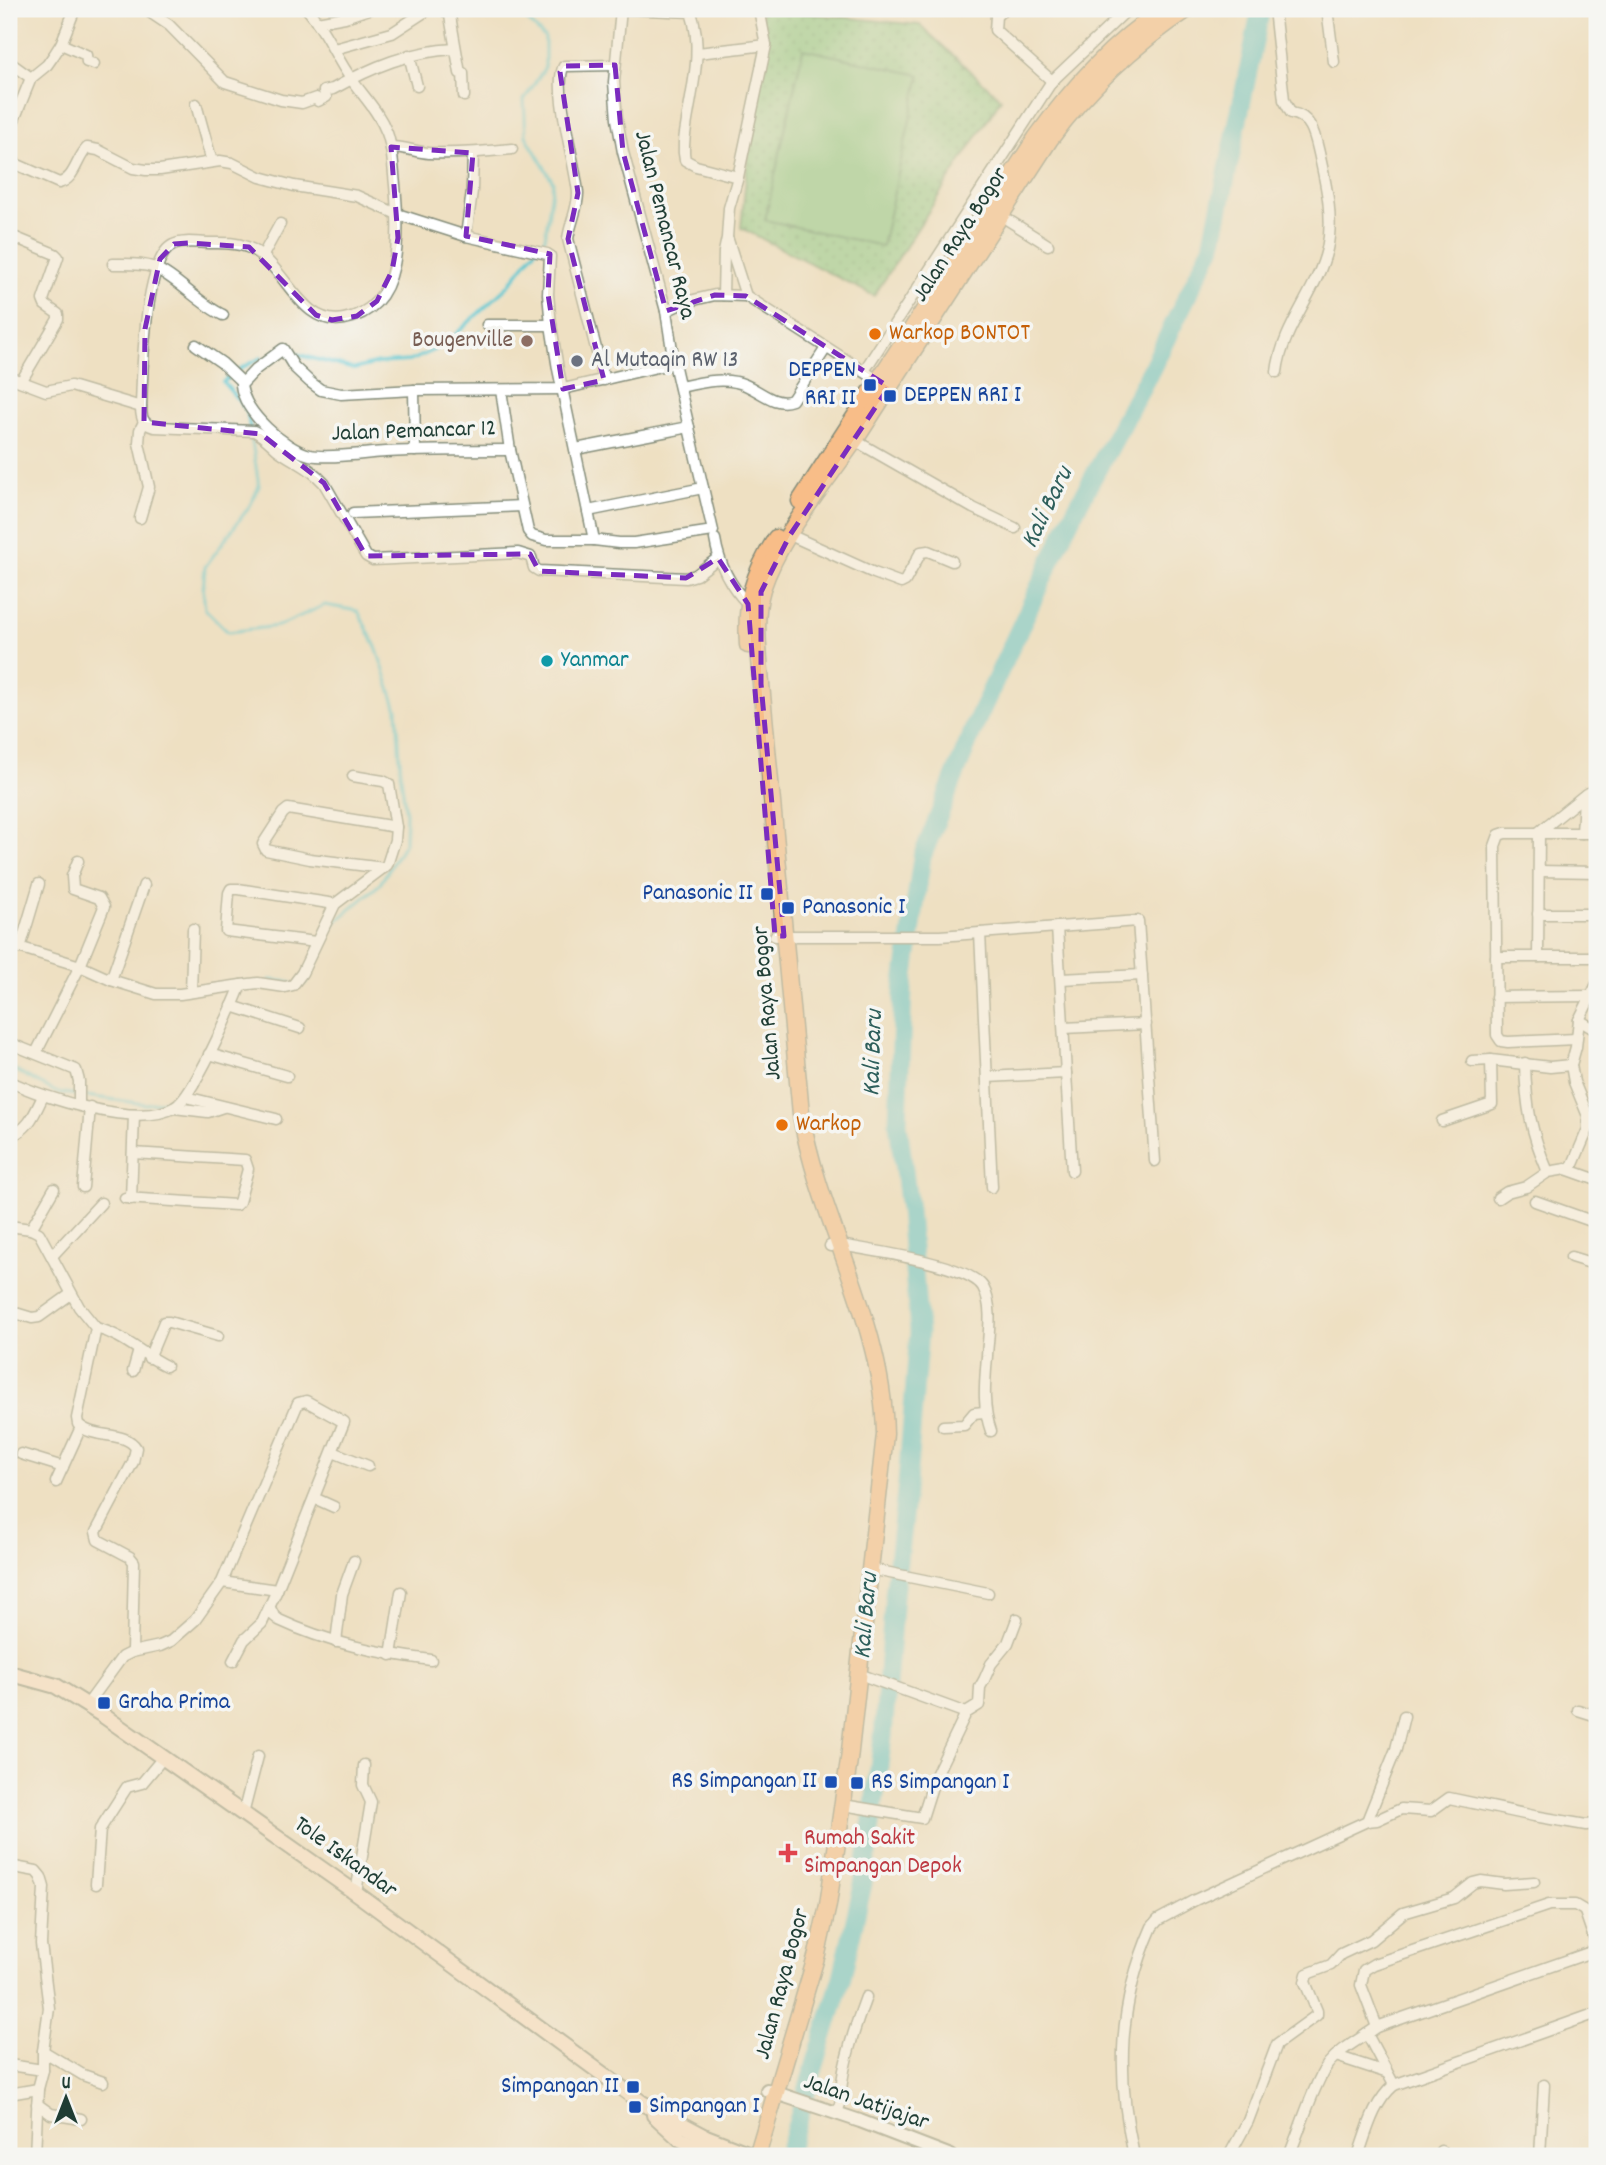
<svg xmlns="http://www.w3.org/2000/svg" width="1606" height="2165" font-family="Dekko,sans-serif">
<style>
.grass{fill:url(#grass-dots);stroke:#52845e;stroke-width:2}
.pitch{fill:#85cb87;stroke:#52845e;stroke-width:2}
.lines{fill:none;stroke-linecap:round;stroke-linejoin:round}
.stream{stroke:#59c6d0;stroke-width:3.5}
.river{stroke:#59c6d0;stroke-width:19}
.minor-casing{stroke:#868e7b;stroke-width:13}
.tertiary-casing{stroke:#868e7b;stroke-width:16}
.secondary-casing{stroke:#868e7b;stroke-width:18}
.trunk-casing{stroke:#868e7b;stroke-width:19}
.minor{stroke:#fff;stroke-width:10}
.tertiary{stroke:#fff;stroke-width:12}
.secondary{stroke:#fce5cf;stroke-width:14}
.trunk{stroke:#f8bd88;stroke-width:16}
.marked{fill:none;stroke:#7b2cbf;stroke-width:5;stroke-dasharray:14 9;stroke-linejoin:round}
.food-dot{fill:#e8710a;stroke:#f6f6f2;stroke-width:2.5}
.education-dot{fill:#8d6e63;stroke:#f6f6f2;stroke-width:2.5}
.worship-dot{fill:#6b7280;stroke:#f6f6f2;stroke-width:2.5}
.transit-dot{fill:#1a4fb4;stroke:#f6f6f2;stroke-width:2.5}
.culture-dot{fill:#0f9aa8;stroke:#f6f6f2;stroke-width:2.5}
.health-dot{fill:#e0444e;stroke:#f6f6f2;stroke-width:2.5}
.labels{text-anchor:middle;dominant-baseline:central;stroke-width:7;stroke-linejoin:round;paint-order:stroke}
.street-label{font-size:24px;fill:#1f3d34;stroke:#f6f6f2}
.food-label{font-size:24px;fill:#c56008;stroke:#f6f6f2;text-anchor:start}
.education-label{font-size:24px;fill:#785e54;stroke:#f6f6f2;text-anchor:end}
.worship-label{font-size:24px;fill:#5b616d;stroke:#f6f6f2;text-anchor:start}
.transit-label{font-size:24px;fill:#164399;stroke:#f6f6f2;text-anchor:start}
.culture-label{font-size:24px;fill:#0d838f;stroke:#f6f6f2;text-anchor:start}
.health-label{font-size:24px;fill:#be3a42;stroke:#f6f6f2;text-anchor:start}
.water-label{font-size:26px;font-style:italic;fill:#2e5f5b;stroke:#f6f6f2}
</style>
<defs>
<pattern id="grass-dots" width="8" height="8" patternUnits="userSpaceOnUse" patternTransform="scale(1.75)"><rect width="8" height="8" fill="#85cb87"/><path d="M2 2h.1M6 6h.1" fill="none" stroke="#6ca66f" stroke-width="1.8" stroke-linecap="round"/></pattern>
</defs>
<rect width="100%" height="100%" fill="#f6f6f2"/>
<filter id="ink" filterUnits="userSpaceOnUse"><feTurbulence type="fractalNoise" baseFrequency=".0143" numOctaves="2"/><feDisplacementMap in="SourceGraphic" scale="14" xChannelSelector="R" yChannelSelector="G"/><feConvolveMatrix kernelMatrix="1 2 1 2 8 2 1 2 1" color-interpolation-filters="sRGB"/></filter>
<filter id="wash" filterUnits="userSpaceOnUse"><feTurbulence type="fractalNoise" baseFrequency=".00686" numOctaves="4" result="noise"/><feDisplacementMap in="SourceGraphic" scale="28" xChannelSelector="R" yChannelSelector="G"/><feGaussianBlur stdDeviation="1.57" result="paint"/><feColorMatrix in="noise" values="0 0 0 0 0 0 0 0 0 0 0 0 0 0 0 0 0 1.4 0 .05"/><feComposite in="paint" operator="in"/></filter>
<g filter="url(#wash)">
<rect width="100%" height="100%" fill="#eee0c2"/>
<path class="grass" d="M762,9L920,25L1001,99L874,296L741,228Z"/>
<path class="pitch" d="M803,49L920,75L882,246L765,220Z"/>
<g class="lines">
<g class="stream">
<path d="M296,354L354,369L378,363L410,361L443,346L508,286L545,238L553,182L526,136L524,100L545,67V38L520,13L512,9"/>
<path d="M261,358L243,367L223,382L247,410L259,486L251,504L205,567L203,590L205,609L228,632L278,626L325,605L358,611L376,647L397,709L401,777L406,814L405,842L380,884L332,925L305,983"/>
<path d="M270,980L290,982"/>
<path d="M9,1067L56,1092L146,1104L168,1101L181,1091L202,1059"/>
</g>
<path class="river" d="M787,2156L842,1977L863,1884L883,1737L894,1596L907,1483L919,1332L909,1210L898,1123L903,990L922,857L978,718L1070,520L1151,370L1212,246L1261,9"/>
</g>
</g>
<g filter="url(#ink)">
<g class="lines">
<g class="minor-casing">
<g id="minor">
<path d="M145,9L169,25L225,82L281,100L302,103L316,98L318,101L326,97L324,91L333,89C372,67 410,51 455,49"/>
<path d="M307,9C326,30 335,57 352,80C364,97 379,112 387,133C393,149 393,168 395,185C399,231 405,308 344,319C298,327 285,261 247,247C235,242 222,243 210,243C199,243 183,240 173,245C144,258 142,377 141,407C141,418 143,424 154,427L254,431C263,435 269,442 277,449C294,462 309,466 324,483L366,556L373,560L518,553L531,557L534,568L539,571L686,578L696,575L718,558"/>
<path d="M444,9L450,16L460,73H463L464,96"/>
<path d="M625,9L691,12C703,48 693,84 687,121C685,134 682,147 685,160L696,166L738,177"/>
<path d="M1004,9L996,16L995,30L1052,81"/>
<path d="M1274,9L1284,100L1291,113C1312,116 1315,136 1319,153C1326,184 1334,218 1327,249C1317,292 1282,327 1277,372"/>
<path d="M1327,9L1334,62"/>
<path d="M317,22L345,17L369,9"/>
<path d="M61,44L86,55L87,62L94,64"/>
<path d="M334,49L392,33L429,9"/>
<path d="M698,53L766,45"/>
<path d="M409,55L417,86"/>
<path d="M9,62L31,78"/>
<path d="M196,104L212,162"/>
<path d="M9,132L31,78L47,65L54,55L61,44L75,9"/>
<path d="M391,147C405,147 416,152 429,153C457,154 484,152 512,149"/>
<path d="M9,161L59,183C75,179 76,159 87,148L98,150L133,168L146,170H160L220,161L232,163L260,177L294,186L357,196L397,214L466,236L547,254L550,256L548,294L551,325"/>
<path d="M1000,215L1048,245"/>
<path d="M9,235L55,254L58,257L43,300L45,305L58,314V319L22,380"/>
<path d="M466,236L472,191L473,153"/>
<path d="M728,240L746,296"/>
<path d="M262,257L280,224"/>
<path d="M113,264C126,264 140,263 152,267C173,274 199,304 223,315"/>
<path d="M723,295L724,252L727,238L729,208L738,177L766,45L759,9"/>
<path d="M666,311L685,302L715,295L746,296L879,381"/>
<path d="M487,325H551L558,369L594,540"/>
<path d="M196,345L222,363L242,382"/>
<path d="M864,371L1052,81L1128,9"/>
<path d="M9,377L46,391L71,386L141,407"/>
<path d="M604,380L568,239C570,223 578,209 578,193C576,167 552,84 564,66L615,65"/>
<path d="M680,387C698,383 717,378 736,382C756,385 772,408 792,400L826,348"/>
<path d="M414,390L415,451"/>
<path d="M501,390L510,450L528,531L532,536L546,540H594L619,543H634L713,531L674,363L666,311L623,152L617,119L614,82L621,9"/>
<path d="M854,440L973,508L1015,528"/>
<path d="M576,449L689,427"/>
<path d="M510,450C469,450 427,450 386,452C366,453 328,459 310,455C284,449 244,412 241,385L256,369L283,349L294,367L310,382L321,390L341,394L414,390L563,389L674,363"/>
<path d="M588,511L703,488"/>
<path d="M353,513L522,506"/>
<path d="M140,518L149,487L139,443L140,430L144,422"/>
<path d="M790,535L874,573L901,583L905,581L921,552L928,551L952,561"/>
<path d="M715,539C719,564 730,586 748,604"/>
<path d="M1582,833L1584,798"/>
<path d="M384,868L310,859L266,850L263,844L283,813L288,809L396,827"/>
<path d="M1539,871L1597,872"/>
<path d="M1538,914H1597"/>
<path d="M1057,927L1072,1171"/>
<path d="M980,933L992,1187"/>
<path d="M775,936H940L1138,921L1155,1161"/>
<path d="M316,942L226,931L229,893L231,889H238L335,904"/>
<path d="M9,944L80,966L111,980L156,994H180L241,985"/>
<path d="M20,948L39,884"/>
<path d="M1496,957H1597"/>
<path d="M1538,957L1539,832L1586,794L1597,790"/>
<path d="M1061,979L1142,975"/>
<path d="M111,980L144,885"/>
<path d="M191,992L193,929"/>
<path d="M1496,997L1592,996"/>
<path d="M232,1006L300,1028"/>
<path d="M1579,1020L1597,1031"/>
<path d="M1064,1028L1146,1024"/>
<path d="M1576,1039L1508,1042L1501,1041L1497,1035L1495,846L1499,835L1505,833H1597"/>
<path d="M9,1043L76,1070L79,1081V1105"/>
<path d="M36,1053L80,966L104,907L99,898L73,889L72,876L78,861"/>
<path d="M209,1054L287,1076"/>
<path d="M1472,1061L1491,1060"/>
<path d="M1525,1063C1526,1107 1531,1132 1548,1172"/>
<path d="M988,1077L1066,1073"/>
<path d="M9,1081C43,1098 139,1129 175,1107C193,1097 232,1008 241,985L258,983L285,987L293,985L302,973L335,904L387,865L395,840L396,827L389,784L383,781L353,776"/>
<path d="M186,1097L276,1119"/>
<path d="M174,1108L208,1112L223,1107"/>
<path d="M1442,1121L1492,1104L1491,1060L1550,1067L1571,1065"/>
<path d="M9,1137C29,1129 34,1115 43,1096"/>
<path d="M1571,1169L1588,1129V1116L1574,1082L1571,1065L1576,1047L1579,1020L1597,984"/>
<path d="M83,1187L90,1107"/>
<path d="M125,1198L236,1205L239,1202L248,1169L245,1160L133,1153"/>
<path d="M1498,1198L1507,1192L1526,1187L1548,1172L1566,1169L1597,1180"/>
<path d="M131,1199L134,1115"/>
<path d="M1535,1201L1597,1223"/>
<path d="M9,1226L31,1229L39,1233L79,1307L96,1328L77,1418L78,1424C93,1440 125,1430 136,1448L133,1462L96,1532L98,1540L130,1557L134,1562L132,1652"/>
<path d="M31,1229L54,1189"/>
<path d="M830,1246L840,1245C869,1250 969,1264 983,1287C994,1307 988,1335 987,1356C985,1383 982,1406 991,1431"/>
<path d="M52,1256L101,1203"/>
<path d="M1571,1257L1597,1265"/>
<path d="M9,1311L32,1318L39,1317L71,1294"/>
<path d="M96,1328C124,1335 141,1354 166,1366"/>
<path d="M149,1358L164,1322H169L218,1336"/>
<path d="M133,1371L139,1350"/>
<path d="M943,1426L964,1425L974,1413L984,1412"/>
<path d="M333,1452L368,1466"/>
<path d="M21,1454L63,1467"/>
<path d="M56,1482L81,1427"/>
<path d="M314,1498L334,1507"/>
<path d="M870,1569L988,1593"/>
<path d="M270,1608L274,1616L279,1620C328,1643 378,1653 431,1660"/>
<path d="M336,1642L342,1594L354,1561"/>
<path d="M391,1655L401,1592"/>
<path d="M233,1661L244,1640L262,1623L277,1590"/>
<path d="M859,1674L966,1713"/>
<path d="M87,1705L122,1657L132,1652L160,1646L171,1641L195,1620L222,1582L298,1403L306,1401L344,1422L277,1590L222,1582"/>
<path d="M1578,1710L1597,1716"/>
<path d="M843,1805L922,1818L935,1777L966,1713L979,1705L980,1687L984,1680L991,1664L1008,1643L1017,1619"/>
<path d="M243,1814L258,1756"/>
<path d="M1367,1821L1377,1820L1401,1809L1431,1811L1449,1798L1534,1816L1586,1825L1597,1824"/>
<path d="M9,1866L36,1871L41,1877L44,1887L41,1944L49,2008L43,2051V2070L38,2089L35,2156"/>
<path d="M96,1884L100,1829L127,1787L142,1783L162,1759"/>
<path d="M356,1893L371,1802L363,1785L364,1765"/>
<path d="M1585,1912L1597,1947"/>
<path d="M1377,2027L1361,1985L1364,1970L1374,1964L1549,1905H1575L1597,1918"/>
<path d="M1367,2034L1394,2085"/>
<path d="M43,2051L83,2075L103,2082"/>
<path d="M1336,2056L1385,2072"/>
<path d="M9,2065L43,2070"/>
<path d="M9,2094L38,2089"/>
<path d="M37,2104L51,2114L81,2119"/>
<path d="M836,2113C843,2103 840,2094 842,2082C846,2053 856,2024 866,1997"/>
<path d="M1134,2156C1116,2074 1118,2004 1152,1927L1158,1920L1195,1900L1367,1821L1396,1749L1404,1716"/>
<path d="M1229,2156L1248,2121L1277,2044L1317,2015V2011L1305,1982L1307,1974L1331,1965L1341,1954L1371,1940L1403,1913L1454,1898L1473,1883L1481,1881L1504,1884L1534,1882"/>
<path d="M1289,2156C1299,2132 1314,2083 1328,2064C1341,2048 1361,2039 1377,2027L1597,1950"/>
<path d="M1358,2156C1367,2131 1373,2103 1394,2085L1597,2013"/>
<path d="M1440,2156L1441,2151"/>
<path d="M1540,2156L1544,2085"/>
</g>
</g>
<g class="tertiary-casing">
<path id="tertiary" d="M767,2090L860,2121L951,2156"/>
</g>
<g class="secondary-casing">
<g id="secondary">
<path d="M9,1673L56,1686L101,1714L356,1893L642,2103L706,2137L755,2156"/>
<path d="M654,2115L680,2139L717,2156"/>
</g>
</g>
<g class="trunk-casing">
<g id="trunk">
<path d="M800,501L1036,138C1072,88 1112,43 1164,9"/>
<path d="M748,645C745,601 753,575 776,538"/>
<path d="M757,2156L817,1954L828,1905L849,1760L885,1434C883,1321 820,1223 801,1114L761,684C759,653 753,619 762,589C780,535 825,484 857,437C922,338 985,238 1050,139C1089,86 1133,45 1188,9"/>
</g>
</g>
<use href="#minor" class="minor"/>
<use href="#tertiary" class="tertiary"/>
<use href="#secondary" class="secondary"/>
<use href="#trunk" class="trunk"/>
</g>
</g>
<path d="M0 0H1606V2165H0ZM615,65L623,152L666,311L715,295L746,296L889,387L790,535L761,592V684L784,936H775L748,604L718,558L686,578L539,571L530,554L366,556L324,483L261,434L144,422L145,329L160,259L174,244L188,243L249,247L316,315L332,320L357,316L377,301L392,271L398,238L391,147L473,153L466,236L550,254L548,294L563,389L604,380L568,239L578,193L560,72L564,66Z" fill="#eee0c2" fill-opacity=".55" fill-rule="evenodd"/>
<path class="marked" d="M615,65L623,152L666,311L715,295L746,296L889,387L790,535L761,592V684L784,936H775L748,604L718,558L686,578L539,571L530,554L366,556L324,483L261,434L144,422L145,329L160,259L174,244L188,243L249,247L316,315L332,320L357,316L377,301L392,271L398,238L391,147L473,153L466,236L550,254L548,294L563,389L604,380L568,239L578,193L560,72L564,66Z"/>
<g class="food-dot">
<circle cx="875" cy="334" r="7"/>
<circle cx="782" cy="1125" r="7"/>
</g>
<circle class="education-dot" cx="527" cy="341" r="7"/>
<circle class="worship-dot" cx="577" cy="361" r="7"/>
<g class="transit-dot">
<rect x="863" y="378" width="14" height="14" rx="3.5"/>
<rect x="883" y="389" width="14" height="14" rx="3.5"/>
<rect x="760" y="887" width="14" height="14" rx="3.5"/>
<rect x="781" y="901" width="14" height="14" rx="3.5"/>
<rect x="97" y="1696" width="14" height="14" rx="3.5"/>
<rect x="824" y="1775" width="14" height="14" rx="3.5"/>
<rect x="850" y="1776" width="14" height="14" rx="3.5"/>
<rect x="626" y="2080" width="14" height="14" rx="3.5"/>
<rect x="628" y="2100" width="14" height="14" rx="3.5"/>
</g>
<circle class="culture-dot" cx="547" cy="661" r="7"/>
<path class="health-dot" d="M784.5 1842.5h7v7h7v7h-7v7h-7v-7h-7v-7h7z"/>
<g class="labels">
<g class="street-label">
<text transform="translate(664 225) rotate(76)">Jalan Pemancar Raya</text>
<text transform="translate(961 235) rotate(-57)">Jalan Raya Bogor</text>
<text transform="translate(414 432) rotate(-2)">Jalan Pemancar 12</text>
<text transform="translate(768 1003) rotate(-95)">Jalan Raya Bogor</text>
<text transform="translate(345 1858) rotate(36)">Tole Iskandar</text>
<text transform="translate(783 1984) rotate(-75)">Jalan Raya Bogor</text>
<text transform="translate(866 2103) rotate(19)">Jalan Jatijajar</text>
</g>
<g class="food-label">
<text x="889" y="334">Warkop BONTOT</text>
<text x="796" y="1125">Warkop</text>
</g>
<g class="education-label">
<text x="513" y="341">Bougenville</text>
</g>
<g class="worship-label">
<text x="591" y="361">Al Mutaqin RW 13</text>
</g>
<g class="transit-label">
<text x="856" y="371" text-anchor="end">DEPPEN<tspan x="856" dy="28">RRI II</tspan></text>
<text x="904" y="396">DEPPEN RRI I</text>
<text x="753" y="894" text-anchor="end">Panasonic II</text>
<text x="802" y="908">Panasonic I</text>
<text x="118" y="1703">Graha Prima</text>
<text x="817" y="1782" text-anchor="end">RS Simpangan II</text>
<text x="871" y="1783">RS Simpangan I</text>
<text x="619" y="2087" text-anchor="end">Simpangan II</text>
<text x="649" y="2107">Simpangan I</text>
</g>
<g class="culture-label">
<text x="561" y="661">Yanmar</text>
</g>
<g class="health-label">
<text x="804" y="1839">Rumah Sakit<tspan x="804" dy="28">Simpangan Depok</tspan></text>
</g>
<g class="water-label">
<text transform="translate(1048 508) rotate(-64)">Kali Baru</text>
<text transform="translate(874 1053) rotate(-88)">Kali Baru</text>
<text transform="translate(867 1616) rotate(-85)">Kali Baru</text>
</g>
</g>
<rect width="1606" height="2165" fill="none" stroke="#f6f6f2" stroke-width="35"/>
<g transform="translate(66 2098)" stroke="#f6f6f2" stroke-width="5" paint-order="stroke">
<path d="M0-5L12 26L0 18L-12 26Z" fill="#1f3d34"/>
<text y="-10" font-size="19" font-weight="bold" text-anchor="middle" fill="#1f3d34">U</text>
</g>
</svg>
